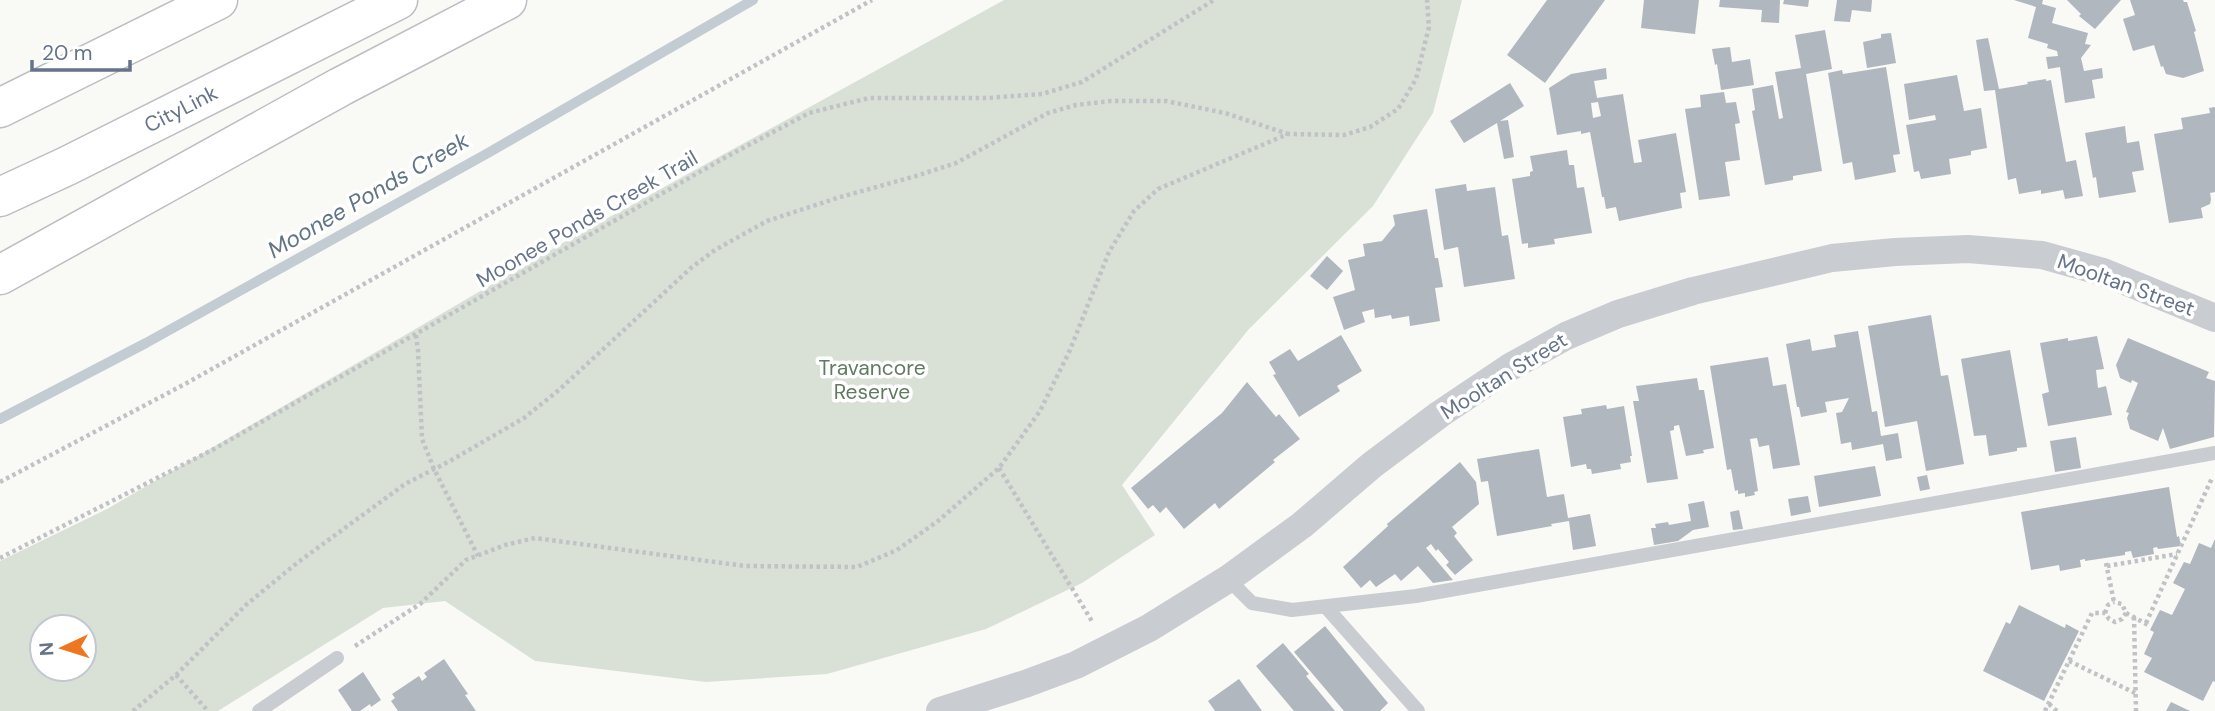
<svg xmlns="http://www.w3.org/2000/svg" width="2215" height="711" font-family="'DM Sans',sans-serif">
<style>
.green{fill:#d9e1d7;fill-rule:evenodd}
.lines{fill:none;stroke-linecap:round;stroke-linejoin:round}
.stream{stroke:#c3ccd2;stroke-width:10}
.building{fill:#b1b7bf;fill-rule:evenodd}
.motorway-casing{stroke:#bbbec2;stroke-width:41}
.path{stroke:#c0c2c5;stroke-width:4.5;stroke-dasharray:3.5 3.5;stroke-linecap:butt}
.service{stroke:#c9ccd0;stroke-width:14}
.minor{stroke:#c9ccd0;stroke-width:28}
.motorway{stroke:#fff;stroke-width:38}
.labels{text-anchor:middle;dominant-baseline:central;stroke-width:7;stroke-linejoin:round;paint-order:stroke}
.street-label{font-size:21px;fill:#667389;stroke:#fff}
.park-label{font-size:21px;fill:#627a61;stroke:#fff}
.water-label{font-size:23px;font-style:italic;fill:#627584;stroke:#fff}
</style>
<rect width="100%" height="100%" fill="#f9f9f6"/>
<path class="green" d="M1004,0H1462L1433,113L1373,206L1249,329L1122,485L1155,535L1082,583L986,629L827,674L706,682L535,661L445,601L383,608L218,711H0V561L107,509L568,240ZM42,627H84V669H42Z"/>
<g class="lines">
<path class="stream" d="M0,419L146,343L488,153L753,0"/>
</g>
<g class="building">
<path d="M1547,0H1605L1545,83L1507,55Z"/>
<path d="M1644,0H1699L1695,34L1641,28Z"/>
<path d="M1720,0H1780L1779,23L1761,22L1762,10L1719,7Z"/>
<path d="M1784,0H1809L1808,7L1783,4Z"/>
<path d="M1837,0H1872L1871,12L1852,10L1850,22L1834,21Z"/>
<path d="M2014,0H2043L2042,4L2056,8L2052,23L2088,33L2085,44L2091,45L2081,58L2084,71L2102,68L2103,78L2092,80L2095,98L2065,103L2060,67L2048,69L2046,57L2058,56L2057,51L2047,48L2048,44L2028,38L2036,7Z"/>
<path d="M2067,0H2121L2095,29L2079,16L2081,14Z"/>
<path d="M2130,0H2183L2184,2H2187L2196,31L2194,32L2204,71L2183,78L2166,74L2163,66L2161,67L2154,45L2133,51L2123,19L2135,15Z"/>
<path d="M1825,30L1832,69L1806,74L1822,171L1793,176V180L1765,185L1752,111L1755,110L1752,89L1773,85L1779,119L1783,118L1775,72L1801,68L1795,35Z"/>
<path d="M1891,33L1896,63L1867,68L1863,42L1881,38V34Z"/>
<path d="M1988,38L1999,89L2023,85L2028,84L2027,82L2046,79V81L2051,80L2066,162L2076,160L2083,196L2065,199L2063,190L2041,194V190L2019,194L2016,178L2008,180L1995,90L1984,91L1976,40Z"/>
<path d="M1730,47L1732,62L1750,59L1754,85L1721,90L1717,64L1715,65L1712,49Z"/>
<path d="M1886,67L1900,154L1893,155L1896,172L1855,180L1852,162L1843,164L1828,73L1842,70L1843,74Z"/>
<path d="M1606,68L1607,79L1594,81L1597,98L1623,94L1634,163L1642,162L1638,140L1676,133L1686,192L1680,193L1682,208L1619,221L1616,207L1606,209L1604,197H1602L1590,132L1581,134V131L1557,135L1549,88L1571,74ZM1598,102L1601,116L1593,118L1591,103Z"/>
<path d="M1957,75L1964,111L1981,108L1987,148L1971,151V155L1949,159L1951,174L1921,179L1919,171L1914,172L1906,125L1936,120L1935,115L1909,120L1904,84Z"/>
<path d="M1510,83L1524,106L1500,121L1508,120L1514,157L1504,159L1497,123L1464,143L1450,121Z"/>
<path d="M1724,92L1726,103L1736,102L1740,123L1735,124L1740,160L1725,162L1730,196L1699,200L1685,109L1701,107L1700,95Z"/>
<path d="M2215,107V192L2210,193L2211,199L2210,204L2201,208L2203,218L2169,223L2154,134L2183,129L2181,118L2210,113L2209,108Z"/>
<path d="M2125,126L2127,143L2139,141L2144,170L2132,172L2136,192L2099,198L2096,177L2093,178L2085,133Z"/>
<path d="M1567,150L1569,165H1574L1577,188L1584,187L1592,233L1554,239L1555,244L1528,248V243L1522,244L1512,179L1530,176V172L1533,171L1530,156Z"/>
<path d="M1466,184L1467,191L1495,187L1502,236L1508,235L1515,279L1464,287L1458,247L1444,250L1435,189Z"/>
<path d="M1427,209L1435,258H1438L1443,287L1435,288L1440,321L1410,326L1409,316L1392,319L1391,315L1375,318L1374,309L1362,312L1365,322L1344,330L1333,297L1355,290L1348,260L1365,256L1363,244L1382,241L1395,225L1393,215Z"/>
<path d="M1327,256L1343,271L1327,290L1310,276Z"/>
<path d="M1931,315L1941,376L1948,375L1964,464L1926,471L1917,421L1885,427L1868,326Z"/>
<path d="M1858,331L1872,412L1877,411L1881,436L1898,433L1902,458L1886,461L1883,444L1852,450L1851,442L1841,444L1836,413L1842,412L1849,398L1825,402L1827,412L1801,417L1799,407H1797L1786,344L1810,339L1812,351L1836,347L1834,335Z"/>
<path d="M1341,335L1362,371L1337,386L1340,391L1299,417L1273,375L1276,374L1269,362L1290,349L1298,361Z"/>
<path d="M2097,336L2104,369L2096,370L2098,388L2106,386L2112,415L2048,426L2042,394L2049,392L2040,343L2068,338V341Z"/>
<path d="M2128,338L2209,372L2206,378L2215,381L2214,437L2170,449L2163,428L2158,441L2130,429L2127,418L2129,413L2126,412L2138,383L2132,380L2131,383L2120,378L2116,365Z"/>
<path d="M2010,350L2027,447L2017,448V451L1989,456L1986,435L1974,436L1961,359Z"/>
<path d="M1768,357L1773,386L1786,384L1800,465L1773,469L1769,445L1759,447L1757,438L1750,439L1758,491L1754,492L1755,495L1745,497V493L1738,494V490L1735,491L1731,469L1727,470L1710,366Z"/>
<path d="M1697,378L1699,390H1704L1714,448L1703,450L1704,453L1686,456L1679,425L1674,426V430L1670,431L1678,479L1647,483L1633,401H1639L1636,386Z"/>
<path d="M1247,382L1276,417L1279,414L1300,439L1273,460L1275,462L1219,509L1215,503L1184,529L1166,507L1160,513L1153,505L1148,509L1131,488L1222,413Z"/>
<path d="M1606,405L1607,409L1624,406L1632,456H1630L1631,462L1620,464L1621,469L1592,474L1591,469H1587L1586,464L1571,467L1563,417L1582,414L1581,409Z"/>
<path d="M2076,437L2081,468L2055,472L2050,441Z"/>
<path d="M1539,449L1547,497L1564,494L1568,518L1590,514L1596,546L1573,550L1569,521L1551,524L1552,526L1497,536L1488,481L1481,482L1477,459Z"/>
<path d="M1460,462L1476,482L1479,504L1452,527L1457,533L1454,536L1473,560L1455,575L1446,565L1449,562L1438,549L1436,551L1431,544L1426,548L1453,580L1433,583L1418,566L1401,581L1395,574L1376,587L1370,580L1361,588L1343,567L1388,526L1387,524Z"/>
<path d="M1875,466L1881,496L1819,507L1814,476Z"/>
<path d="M1927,475L1930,489L1920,491L1917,477Z"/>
<path d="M2169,487L2177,537L2179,536L2181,546L2158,549L2157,547L2153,548L2154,554L2133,558L2131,551L2125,552V555L2085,561V559L2080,560L2081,567L2060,571L2059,565L2031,570L2021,512Z"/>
<path d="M1808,496L1811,512L1791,516L1788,499Z"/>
<path d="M1704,501L1709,527L1693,530L1678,541L1654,545L1651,528H1656L1655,524L1668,522L1669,525L1691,521L1688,504Z"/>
<path d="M1739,510L1743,529L1733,530L1730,512Z"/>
<path d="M2215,539V682L2213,681L2203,701L2144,672L2152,658L2144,654L2154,632L2150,630L2160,610L2172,615L2185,589L2173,583L2184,562L2190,564L2199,543L2211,548Z"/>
<path d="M2019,605L2065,628L2066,624L2079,631L2044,701L1983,671L2006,622L2010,624Z"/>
<path d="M1325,626L1388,703L1380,711H1344L1294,652Z"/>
<path d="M1283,643L1309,674L1306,676L1335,711H1294L1256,666Z"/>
<path d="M444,659L468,694L465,695L476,711H398L391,701L395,698L392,694L419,676L422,681L427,677L424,673Z"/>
<path d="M363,672L381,700L371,707L370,704L360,711H352L338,690Z"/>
<path d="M1239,679L1262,711H1215L1208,701Z"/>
<path d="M2171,702L2190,711H2166Z"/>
</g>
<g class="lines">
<g class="motorway-casing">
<g id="motorway">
<path d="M0,108L218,0"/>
<path d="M0,197L67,166L398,0"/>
<path d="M0,275L340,87L507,0"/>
</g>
</g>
<g class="path">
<path d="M416,335L418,350L422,439L434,469L478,556"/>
<path d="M999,468L1093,623"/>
<path d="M0,482L185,384L872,0"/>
<path d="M0,558L214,449L726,157L809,113L869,98H988L1042,94L1082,82L1214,0"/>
<path d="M2106,563L2114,602"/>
<path d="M2107,566L2177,554"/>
<path d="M2105,613L2108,605L2114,602"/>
<path d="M2126,613L2150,626"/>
<path d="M2134,617L2136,711"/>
<path d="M2146,623L2212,478"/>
<path d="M355,646L420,604L466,560L505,545L535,538L745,566L857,567L897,550L938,521L999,468L1040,411L1070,350L1109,252L1134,211L1158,189L1288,134L1344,135L1370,127L1398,109L1416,79L1429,27L1427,0"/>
<path d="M2069,661L2135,693"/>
<path d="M176,675L208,711"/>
<path d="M2049,704L2057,711"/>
<path d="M133,711L176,675L247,604L297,563L405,484L450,461L524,418L559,390L692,267L715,250L767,221L837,198L916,176L956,163L1048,113L1076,105L1111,101H1166L1225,113L1288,134"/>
<path d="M2045,711L2092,613H2105L2109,619L2115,622L2122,619L2126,613L2122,604L2114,602"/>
</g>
<g class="service">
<path d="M1228,579L1252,603L1292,610L1416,596L2215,453"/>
<path d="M1326,607L1418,711"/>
<path d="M259,711L337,658"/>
</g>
<path class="minor" d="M940,711L1025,684L1076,665L1149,628L1228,579L1302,525L1372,465L1440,414L1510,367L1566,336L1618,314L1693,291L1832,258L1895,252L1968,249L2042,255L2103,272L2215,318"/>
<use href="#motorway" class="motorway"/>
</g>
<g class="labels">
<g class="street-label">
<text transform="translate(181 109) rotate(-27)">CityLink</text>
<text transform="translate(587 219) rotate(-30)">Moonee Ponds Creek Trail</text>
<text transform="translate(2126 285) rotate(20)">Mooltan Street</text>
<text transform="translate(1504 376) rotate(-32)">Mooltan Street</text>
</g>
<g class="park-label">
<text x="872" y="368">Travancore<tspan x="872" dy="24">Reserve</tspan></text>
</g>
<g class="water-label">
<text transform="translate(368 195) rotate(-30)">Moonee Ponds Creek</text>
</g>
</g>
<g transform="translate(63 648) rotate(266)"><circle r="33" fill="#ffffff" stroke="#c2c7d0" stroke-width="2"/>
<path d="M0-5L12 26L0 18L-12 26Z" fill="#ef7621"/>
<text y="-10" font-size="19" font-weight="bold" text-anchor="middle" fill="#667389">N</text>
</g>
<path d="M32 60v10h98v-10" fill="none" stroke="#667389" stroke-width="3.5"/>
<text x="42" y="60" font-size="21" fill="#667389" stroke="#ffffff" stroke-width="5" paint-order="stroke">20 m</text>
</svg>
